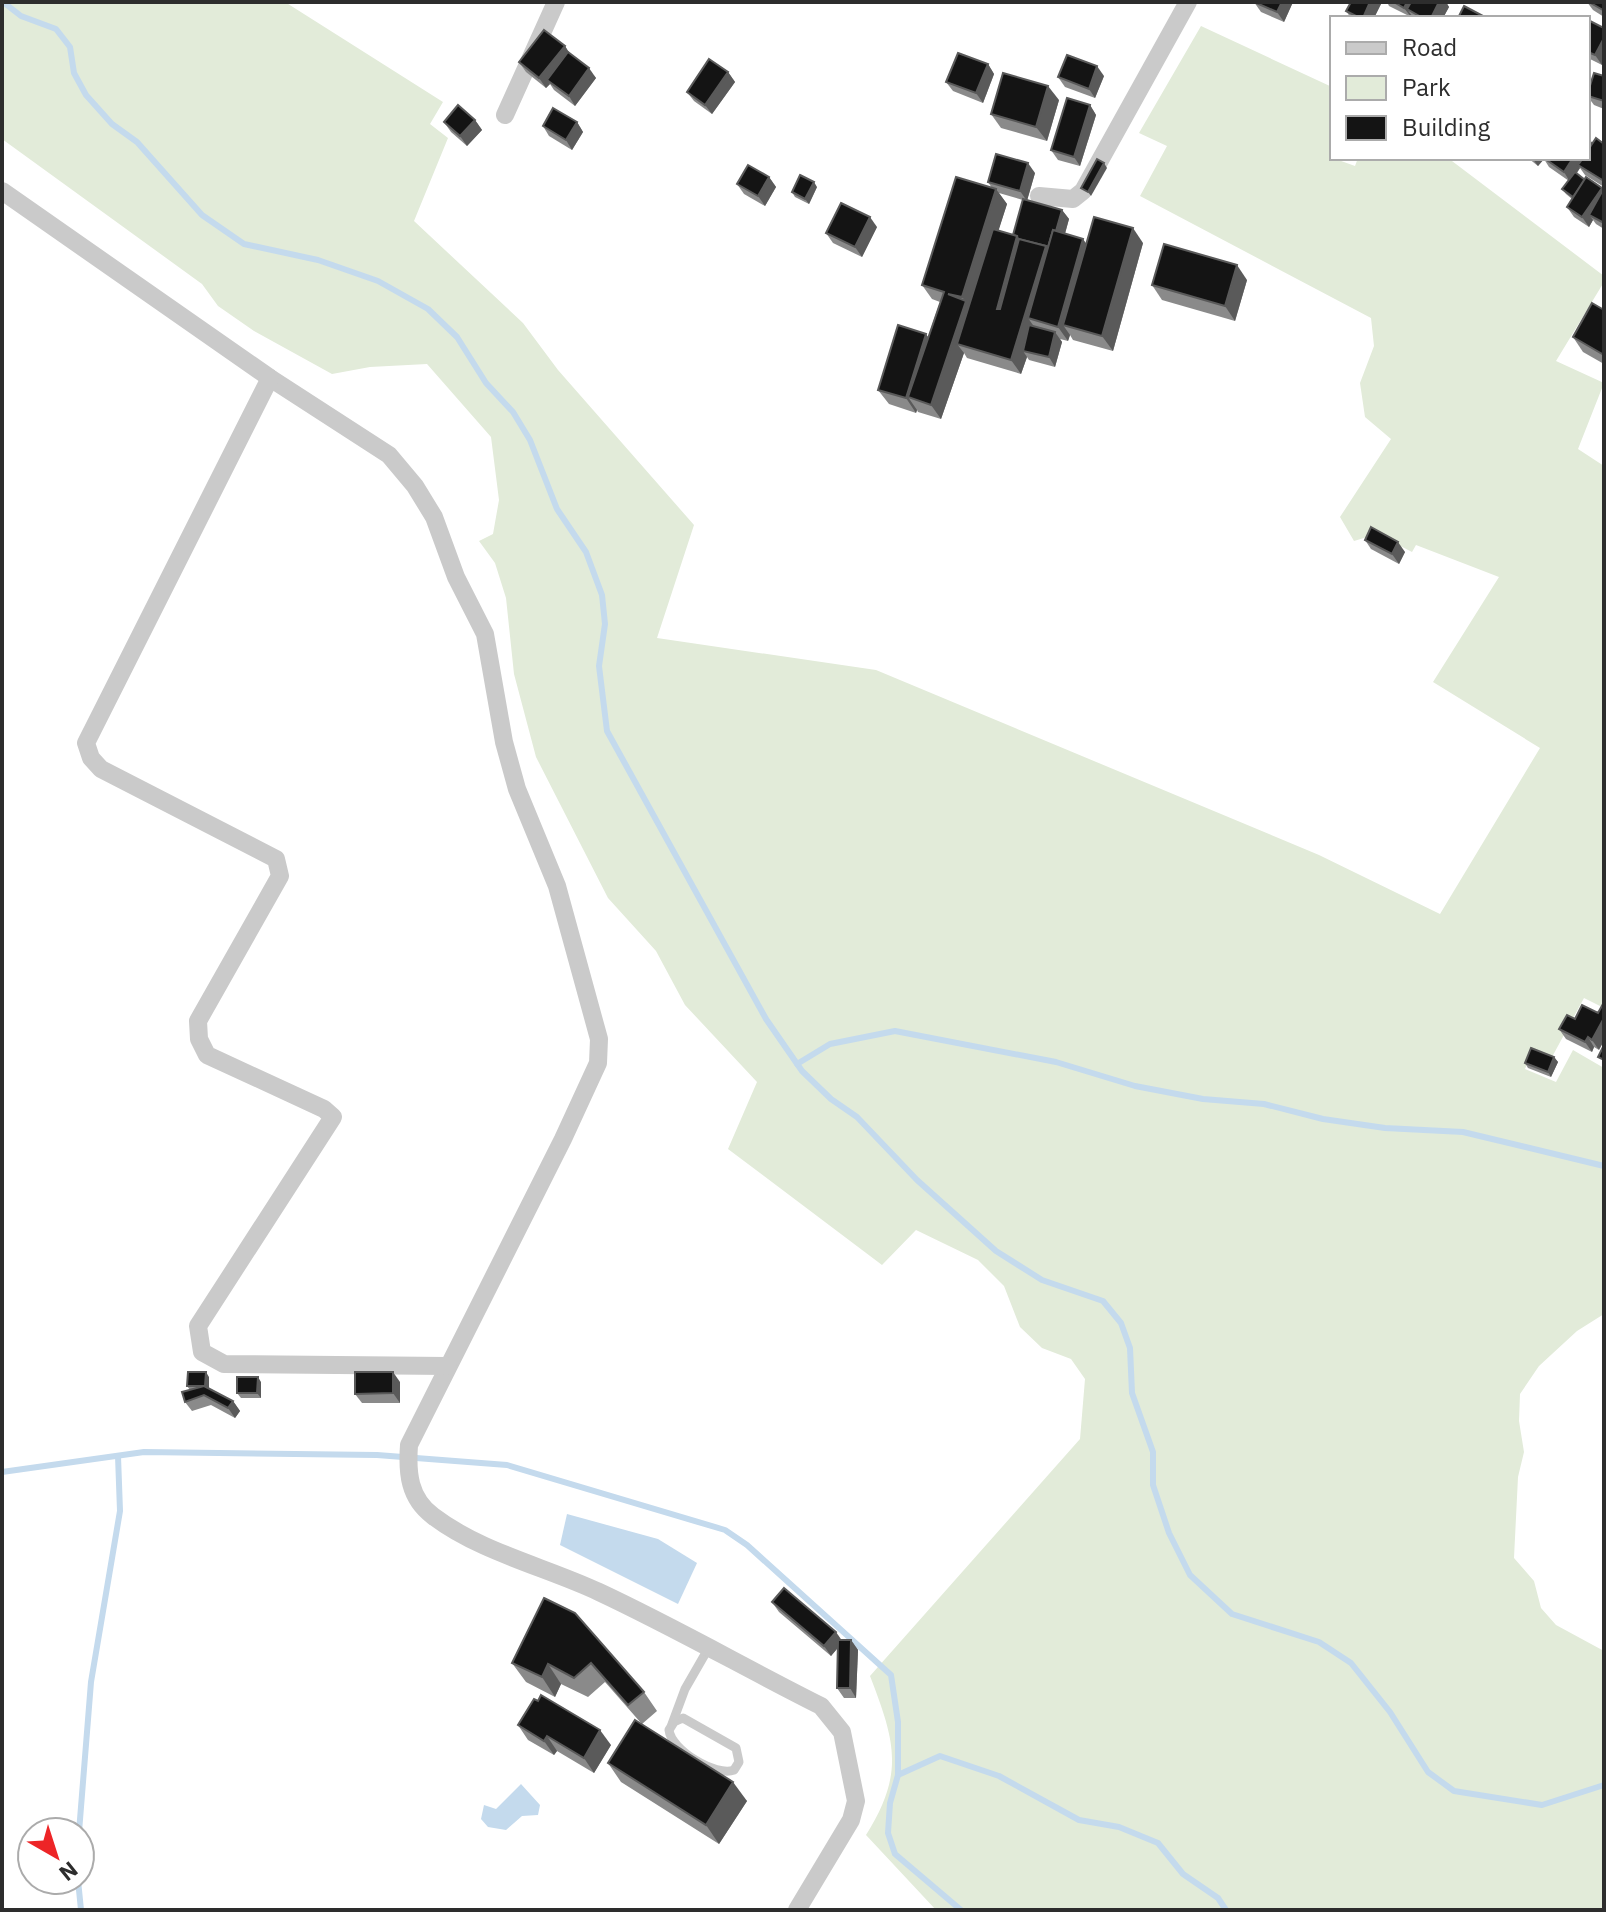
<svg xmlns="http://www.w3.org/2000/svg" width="1606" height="1912" font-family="'IBM Plex Sans',sans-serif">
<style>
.green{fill:#e2ebd9}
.water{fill:#c4daed}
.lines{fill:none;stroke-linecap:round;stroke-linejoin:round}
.stream{stroke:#c4daed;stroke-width:6}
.lane{stroke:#cacaca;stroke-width:9}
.street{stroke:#cacaca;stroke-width:18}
.wall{fill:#8a8a8a;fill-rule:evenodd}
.shaded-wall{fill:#5a5a5a}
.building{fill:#141414;stroke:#5a5a5a;stroke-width:2}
</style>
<rect width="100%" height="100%" fill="#fff"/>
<path class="green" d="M2,2H285L443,102L430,124L448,138L414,221L523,323L558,370L694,525L657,638L876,670L1319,855L1440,914L1540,748L1433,682L1499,577L1416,545L1412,552L1377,534L1354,541L1340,517L1391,439L1365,417L1360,383L1374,346L1371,318L1140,196L1167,146L1139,133L1201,26L1332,87L1330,157L1355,166L1358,158H1448L1604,276V282L1556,361L1604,383L1578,449L1604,466V1008L1584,998L1552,1057L1533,1050L1525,1069L1556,1082L1573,1050L1604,1068V1314L1577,1331L1539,1366L1520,1394L1519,1421L1524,1452L1518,1477L1514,1558L1534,1581L1541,1608L1556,1625L1604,1651V1910H936L866,1835C905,1773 895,1741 870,1676L1080,1439L1085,1379L1071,1359L1042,1348L1020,1327L1004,1286L978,1260L916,1230L882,1265L728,1149L757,1082L685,1005L656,951L608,898L536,757L514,674L506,598L495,563L479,541L493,534L499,500L491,437L427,364L370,367L332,374L254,331L218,306L202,284L2,139Z"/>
<g class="water">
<path d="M567,1514L658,1539L697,1563L678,1604L560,1545Z"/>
<path d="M521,1784L540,1805L538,1815L522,1816L506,1830L488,1827L481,1819L484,1805L496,1809Z"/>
</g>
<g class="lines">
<g class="stream">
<path d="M3,2L21,16L56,29L70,47L74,73L86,95L112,124L137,142L202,215L244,244L318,260L378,281L428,309L457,337L486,383L513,412L530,440L557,509L586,552L602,595L605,624L599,666L607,731L766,1019L802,1071L831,1099L857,1117L917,1180L996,1251L1042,1280L1103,1301L1121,1323L1130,1348L1132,1393L1153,1452V1485L1169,1533L1190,1575L1232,1614L1319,1642L1351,1663L1390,1712L1428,1772L1454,1791L1542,1805L1604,1785"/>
<path d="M797,1064L830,1044L895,1031L1056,1062L1135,1086L1203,1099L1264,1104L1323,1119L1385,1128L1463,1132L1604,1166"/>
<path d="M2,1472L144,1452L377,1455L507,1465L725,1530L747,1545L891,1675L898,1722V1775L890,1803L888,1833L895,1854L961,1910"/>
<path d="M898,1775L940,1756L999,1776L1079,1820L1119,1827L1158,1843L1183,1874L1218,1898L1226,1910"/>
<path d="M79,1832L91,1682L120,1511L118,1456"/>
<path d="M78,1880L81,1910"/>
</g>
<g class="lane">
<path d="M683,1718L736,1748L739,1762L734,1770C716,1777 671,1750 669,1730L674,1722Z"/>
<path d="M672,1724L685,1689L708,1649"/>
</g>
<g class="street">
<path d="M505,115L556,2"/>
<path d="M2,191L270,378L389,455L415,486L434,517L456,577L485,634L504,742L517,789L557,886L599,1039L598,1063L563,1139L409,1445C407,1473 409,1498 433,1516C480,1552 546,1567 599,1592C674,1627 747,1669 821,1706L842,1732L856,1801L851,1820L797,1910"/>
<path d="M1039,196L1073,199L1083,191L1188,2"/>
<path d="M270,378L86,743L91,758L101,769L276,859L280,876L198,1021L199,1039L207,1055L324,1109L333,1117L198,1326L202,1352L224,1364L448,1366"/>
</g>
</g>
<g class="wall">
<path d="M1254,2H1293L1284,22L1261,12Z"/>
<path d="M1351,2H1380L1381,4L1374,18H1351L1346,11Z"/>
<path d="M1387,2H1446L1449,7L1443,18H1413L1412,16L1411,17L1389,6Z"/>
<path d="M1587,2H1604V17L1593,10Z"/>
<path d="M1588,20L1604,28V61L1602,65L1588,58Z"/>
<path d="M565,46L570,54L596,78L575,106L554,90L550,84L546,88L526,72L519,62Z"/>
<path d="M988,64L994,74L983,103L953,91L946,82Z"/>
<path d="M728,72L735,82L712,114L694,101L687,92Z"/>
<path d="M1104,76L1095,98L1065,87L1058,77Z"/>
<path d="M1604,76V109L1594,105L1588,97V92Z"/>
<path d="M1059,100L1047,141L1001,128L991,114Z"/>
<path d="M1090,105L1096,115L1080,166L1058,160L1051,150Z"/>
<path d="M475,120L482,130L467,146L451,132L444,122Z"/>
<path d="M577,122L583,132L572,150L549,136L543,126Z"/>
<path d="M1588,137L1592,143L1604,144V187L1585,175L1580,168L1577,173L1585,180L1603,189L1604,188V229L1596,224L1593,220L1589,227L1574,217L1567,207L1572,199L1566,194L1562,189L1569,181L1549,167L1544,159L1538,166L1528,158H1588Z"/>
<path d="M1035,173L1027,200L1062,210L1069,219L1065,234L1086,244L1143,243L1113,351L1073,340L1070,335L1068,341L1060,339L1062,342L1055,367L1029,360L1027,357L1021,374L967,358L964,353L941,419L918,412L917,410L916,413L889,404L878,390L928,337L940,302L932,299L922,285L992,188L988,182ZM999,193L1023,200L1013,235L998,231L1007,204Z"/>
<path d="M769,177L776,187L765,206L744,194L737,184Z"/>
<path d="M817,187L809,204L795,197L792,192Z"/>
<path d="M877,227L862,257L833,243L826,233Z"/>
<path d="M1247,280L1235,321L1162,300L1152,285Z"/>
<path d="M1604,310V364L1583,352L1573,337Z"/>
<path d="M1365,540L1405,552L1399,564L1371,549Z"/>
<path d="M1582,1005L1599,1050L1594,1047L1592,1052L1566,1039L1559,1029L1575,1019Z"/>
<path d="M1554,1057L1558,1062L1551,1077L1528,1068L1525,1063Z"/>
<path d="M209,1377V1389L233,1401L240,1411L235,1418L211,1405L192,1411L185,1402L190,1390L187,1386Z"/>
<path d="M261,1382V1398H241L237,1393Z"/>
<path d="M400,1382V1403H362L355,1394Z"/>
<path d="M544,1598L644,1692L657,1711L642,1724L747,1801L719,1844L621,1782L608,1763L641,1723L605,1682L588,1697L561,1684L555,1697L526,1682L512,1663Z"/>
<path d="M772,1602L842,1640H851L858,1650L856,1698H844L837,1688L838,1647L831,1656L779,1612Z"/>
<path d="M518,1725L611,1745L594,1773L557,1751L554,1755L528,1740Z"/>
</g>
<g class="shaded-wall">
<path d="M1282,2H1293L1284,22L1277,12Z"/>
<path d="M1370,2H1380L1381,4L1374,18H1363Z"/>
<path d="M1407,2H1419L1407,9L1412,16L1411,17L1404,8Z"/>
<path d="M1439,2H1446L1449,7L1443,18H1431Z"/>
<path d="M1604,38V61L1602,65L1595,55Z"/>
<path d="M565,46L571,56L547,80L550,84L546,88L539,78Z"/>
<path d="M988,64L994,74L983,103L976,93Z"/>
<path d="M1097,66L1104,76L1095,98L1089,89Z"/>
<path d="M589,68L596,78L575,106L569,96Z"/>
<path d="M728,72L735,82L712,114L705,105Z"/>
<path d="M1048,86L1059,100L1047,141L1036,127Z"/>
<path d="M1090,105L1096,115L1080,166L1074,157Z"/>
<path d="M475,120L482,130L467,146L460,136Z"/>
<path d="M577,122L583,132L572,150L566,140Z"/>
<path d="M1588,137L1595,147L1588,157Z"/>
<path d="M1532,158H1543L1544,159L1538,166Z"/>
<path d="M1573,158H1587L1578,165L1580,168L1570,182L1564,172Z"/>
<path d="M1028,163L1035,173L1027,201L1020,191Z"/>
<path d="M1104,163L1107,168L1091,196L1088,192Z"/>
<path d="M769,177L776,187L765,206L758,196Z"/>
<path d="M814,182L817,187L809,204L805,199Z"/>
<path d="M1602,188L1604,191L1589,215L1593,220L1589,227L1582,217Z"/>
<path d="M996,189L1007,204L973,311L957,344L964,353L941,419L931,405L966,302L962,297Z"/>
<path d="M1062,210L1069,219L1058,258L1051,248Z"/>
<path d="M870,217L877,227L862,257L855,247Z"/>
<path d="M1133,228L1143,243L1113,351L1102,336Z"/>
<path d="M1017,236L1027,251L1007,323L997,309Z"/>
<path d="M1083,239L1093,253L1063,325L1070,335L1068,341L1058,327Z"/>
<path d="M1046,246L1056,260L1028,318L1035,328L1023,351L1027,357L1021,374L1011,360Z"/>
<path d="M1237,265L1247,280L1235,321L1225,306Z"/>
<path d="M1055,332L1062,342L1055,367L1049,357Z"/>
<path d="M926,334L936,348L908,397L917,410L916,413L906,398Z"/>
<path d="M1398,542L1405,552L1399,564L1392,554Z"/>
<path d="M1604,1018V1041L1599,1050L1592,1040Z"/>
<path d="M1588,1037L1594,1047L1592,1052L1585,1042Z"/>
<path d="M1554,1057L1558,1062L1551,1077L1548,1072Z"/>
<path d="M206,1372L209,1377V1391L205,1386Z"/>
<path d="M393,1372L400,1382V1403L393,1393Z"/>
<path d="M258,1377L261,1382V1398L257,1393Z"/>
<path d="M233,1401L240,1411L235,1418L228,1408Z"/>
<path d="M836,1632L843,1642L831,1656L824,1646Z"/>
<path d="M851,1640L858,1650L856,1698L850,1688Z"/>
<path d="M548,1664L561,1684L555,1697L542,1677Z"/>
<path d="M600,1730L611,1745L594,1773L584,1758Z"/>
<path d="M547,1736L557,1751L554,1755L544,1741Z"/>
<path d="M733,1782L747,1801L719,1844L706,1825Z"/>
</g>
<g class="building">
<path d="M1254,2H1282L1277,12Z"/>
<path d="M1351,2H1370L1363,18H1360L1346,11Z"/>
<path d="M1394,2H1407L1404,8Z"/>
<path d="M1411,2H1439L1431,18H1423L1407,9Z"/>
<path d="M1589,2H1604V9L1603,10Z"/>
<path d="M1464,6L1485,17L1484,18H1458Z"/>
<path d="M1588,20L1604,28V38L1595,55L1588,52Z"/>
<path d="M544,30L565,46L539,78L519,62Z"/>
<path d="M568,52L589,68L569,96L547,80Z"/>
<path d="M958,53L988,64L976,93L946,82Z"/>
<path d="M1067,55L1097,66L1089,89L1058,77Z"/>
<path d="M709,59L728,72L705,105L687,92Z"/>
<path d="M1003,73L1048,86L1036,127L991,114Z"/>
<path d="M1594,73L1604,76V101L1588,96V92Z"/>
<path d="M1067,98L1090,105L1074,157L1051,150Z"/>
<path d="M458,105L475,120L460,136L444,122Z"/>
<path d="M553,108L577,122L566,140L543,126Z"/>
<path d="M1596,138L1604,144V181L1578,165L1583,158H1588V150Z"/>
<path d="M996,154L1028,163L1020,191L988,182Z"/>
<path d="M1544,158H1573L1564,172Z"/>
<path d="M1097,159L1104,163L1088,192L1081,188Z"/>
<path d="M748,165L769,177L758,196L737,184Z"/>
<path d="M1575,172L1585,180L1573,197L1562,189Z"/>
<path d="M800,175L814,182L805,199L792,192Z"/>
<path d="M956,177L996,189L962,297L948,294L966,301L931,405L908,397L944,292L922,285Z"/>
<path d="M1586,177L1602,188L1582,217L1567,207Z"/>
<path d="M1604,188V223L1589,215Z"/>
<path d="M1023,199L1062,210L1056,231L1053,230L1048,247L1046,246L1018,239L1017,236L1013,235Z"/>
<path d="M841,203L870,217L855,247L826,233Z"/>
<path d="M1094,217L1133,228L1102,336L1063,325Z"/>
<path d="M993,229L1017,236L997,309H1000L1019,239L1046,246L1011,360L957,344Z"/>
<path d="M1053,230L1083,239L1058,327L1028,318Z"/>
<path d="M1164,244L1237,265L1225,306L1152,285Z"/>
<path d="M1592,303L1604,310V355L1573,337Z"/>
<path d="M898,325L926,334L906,398L878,390Z"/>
<path d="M1029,325L1055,332L1049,357L1023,351Z"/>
<path d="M1371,527L1398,542L1392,554L1365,540Z"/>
<path d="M1603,1004L1604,1005V1018L1592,1040L1588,1037L1585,1042L1559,1029L1567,1015L1575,1019L1582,1005L1598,1013Z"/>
<path d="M1604,1045V1060L1598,1057Z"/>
<path d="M1531,1048L1554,1057L1548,1072L1525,1063Z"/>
<path d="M188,1372H206L205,1386H187Z"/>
<path d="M355,1372H393V1393L355,1394Z"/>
<path d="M237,1377H258L257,1393H237Z"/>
<path d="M204,1386L233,1401L228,1408L204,1395L185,1402L182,1392Z"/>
<path d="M784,1588L836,1632L824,1646L772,1602Z"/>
<path d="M544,1598L575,1613L644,1692L628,1705L591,1663L574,1678L548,1664L542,1677L512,1663Z"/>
<path d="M838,1640H851L850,1688H837Z"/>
<path d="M541,1695L600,1730L584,1758L547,1736L544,1741L518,1725L534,1699L538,1701Z"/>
<path d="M635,1720L733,1782L706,1825L608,1763Z"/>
</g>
<rect width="1606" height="1912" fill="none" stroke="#2d2d2d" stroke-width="8"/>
<rect x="1330" y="16" width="260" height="144" fill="#ffffff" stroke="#ababab" stroke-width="2"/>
<rect x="1346" y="42" width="40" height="12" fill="#cacaca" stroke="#ababab" stroke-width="2"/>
<text x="1402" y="56" font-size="24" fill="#2d2d2d">Road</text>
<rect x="1346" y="76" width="40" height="24" fill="#e2ebd9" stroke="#ababab" stroke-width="2"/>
<text x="1402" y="96" font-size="24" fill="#2d2d2d">Park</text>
<rect x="1346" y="116" width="40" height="24" fill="#141414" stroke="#ababab" stroke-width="2"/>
<text x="1402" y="136" font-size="24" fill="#2d2d2d">Building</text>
<g transform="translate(56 1856) rotate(141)"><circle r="38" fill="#ffffff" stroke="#ababab" stroke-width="2"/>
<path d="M0-6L14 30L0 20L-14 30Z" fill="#ed2527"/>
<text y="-12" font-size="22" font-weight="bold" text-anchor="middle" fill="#2d2d2d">N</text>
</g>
</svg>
